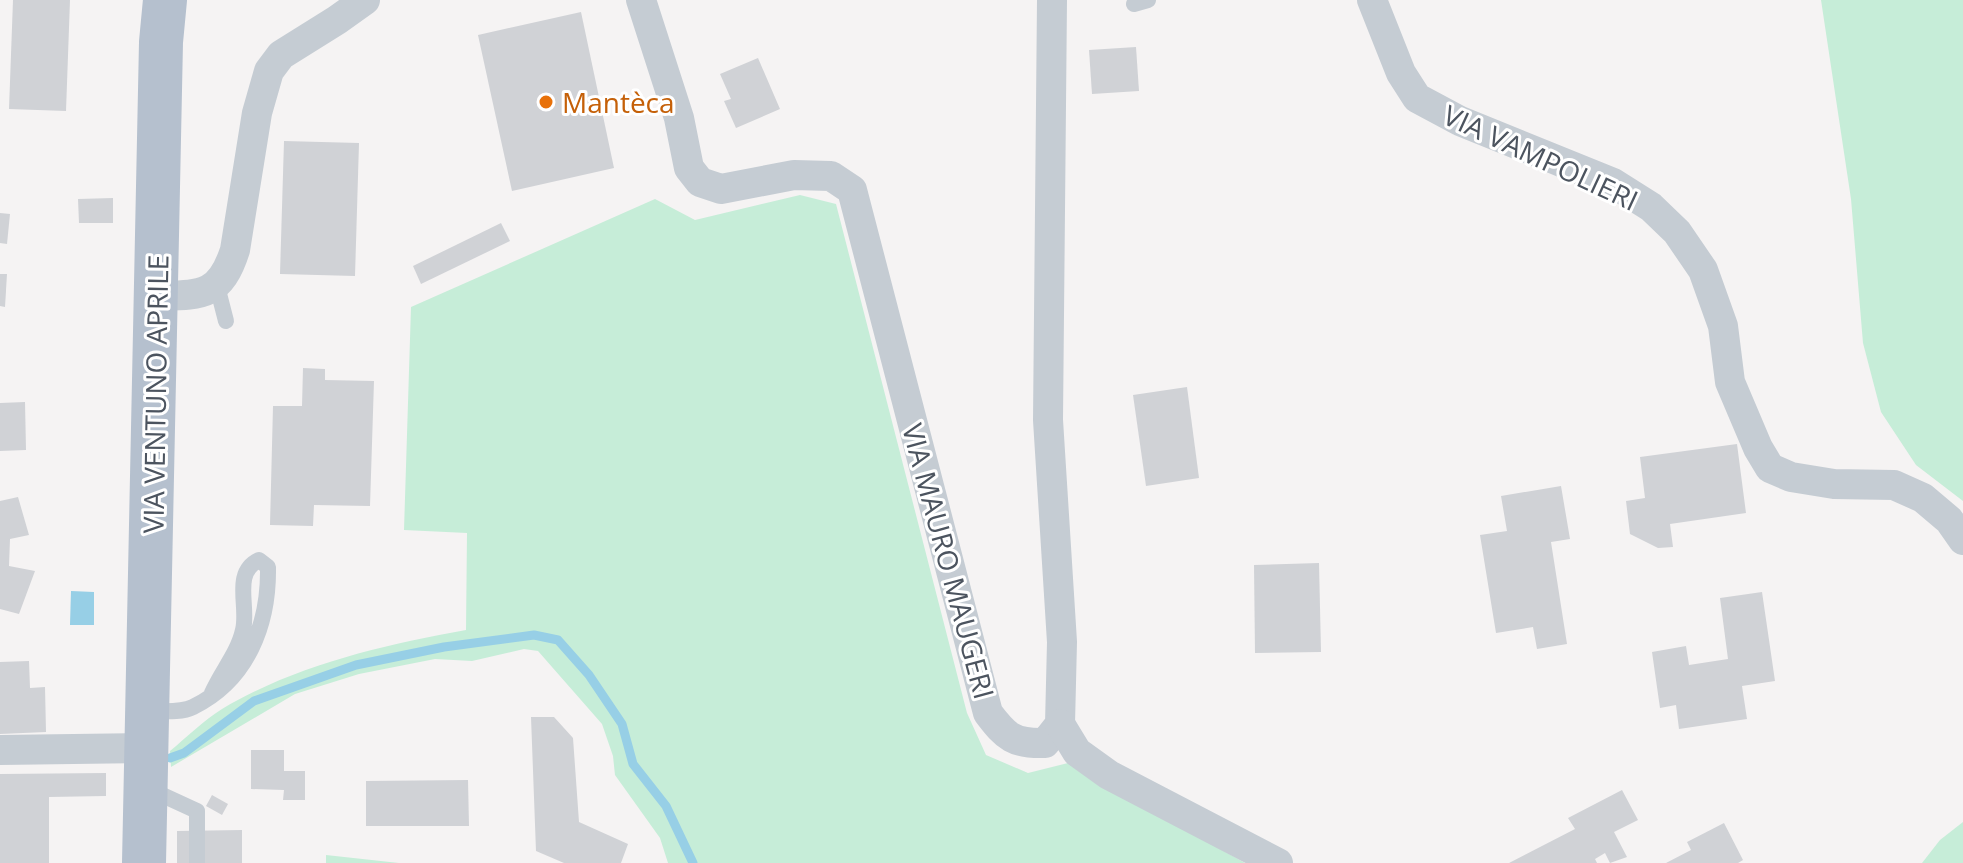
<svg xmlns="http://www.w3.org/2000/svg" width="1963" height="863" font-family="'Open Sans',sans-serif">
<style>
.green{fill:#c6edd8}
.water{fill:#97cfe6}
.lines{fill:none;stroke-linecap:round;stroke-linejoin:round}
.stream{stroke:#97cfe6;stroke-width:9}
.building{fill:#d0d2d6}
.service{stroke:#c5ccd3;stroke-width:16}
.minor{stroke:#c5ccd3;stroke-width:30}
.primary{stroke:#b5c0ce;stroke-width:44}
.food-dot{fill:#e8710a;stroke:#fff;stroke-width:3}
.labels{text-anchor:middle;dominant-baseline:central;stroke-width:6;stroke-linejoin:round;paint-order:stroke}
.food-label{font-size:28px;fill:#c56008;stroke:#fff;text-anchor:start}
.street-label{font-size:28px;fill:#4c545f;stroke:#fff}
</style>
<rect width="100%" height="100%" fill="#f5f3f3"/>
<g class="green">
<path d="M1821,0H1963V501L1916,465L1881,412L1863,343L1851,199Z"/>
<path d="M800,195L836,204L967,713L986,755L1028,773L1068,763L1245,863H668L660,838L615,775L613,756L602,724L538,651L524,649L472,661L435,659L359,674L295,694L171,767L170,751C187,737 204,720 222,709C296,665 383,645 466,630L467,533L404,530L411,307L655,199L695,220Z"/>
<path d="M1963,822V863H1922L1940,840Z"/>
<path d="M326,855L399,863H326Z"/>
</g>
<path class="water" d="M71,591L94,592V625H70Z"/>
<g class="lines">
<path class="stream" d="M170,758L184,753L254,701L356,665L444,647L534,635L558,640L589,675L622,724L633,764L666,806L693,863"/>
</g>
<g class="building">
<path d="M13,0H70L66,111L9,109Z"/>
<path d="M581,12L614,168L512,191L478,35Z"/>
<path d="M1136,47L1139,91L1092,94L1089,50Z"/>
<path d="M758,58L780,109L736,128L724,101L731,99L720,74Z"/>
<path d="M284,141L359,143L355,276L280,274Z"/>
<path d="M113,198V223H79L78,199Z"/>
<path d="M0,213L10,214L7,244L0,243Z"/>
<path d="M501,223L510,241L421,284L413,266Z"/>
<path d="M0,274H7L5,307L0,306Z"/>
<path d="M303,368L325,369V380L374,381L370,506L314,505L313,526L270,525L273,406H302Z"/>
<path d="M1187,387L1199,478L1146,486L1133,395Z"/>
<path d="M25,402L26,450L0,451V403Z"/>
<path d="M1737,444L1746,513L1670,524L1673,547L1658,548L1630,534L1626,501L1645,498L1640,457Z"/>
<path d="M1561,486L1570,539L1551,542L1567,644L1537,649L1533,627L1496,633L1480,535L1507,531L1501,496Z"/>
<path d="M18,497L29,535L10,539L9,566L35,571L19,614L0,609V501Z"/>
<path d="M1319,563L1321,652L1255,653L1254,565Z"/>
<path d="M1762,592L1775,681L1742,686L1747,719L1679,729L1676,705L1660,708L1652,652L1686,646L1689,665L1728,659L1720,598Z"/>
<path d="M29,661L30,688L45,687L46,732L0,734V662Z"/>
<path d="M531,717H554L573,738L579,822L628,844L621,863H564L536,851Z"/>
<path d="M251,750H284V771H305V800H283L284,790L251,789Z"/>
<path d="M106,773V796L49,797V863H0V774Z"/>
<path d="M468,780L469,826H366V781Z"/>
<path d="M1622,790L1638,820L1614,832L1627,857L1610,863L1605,853L1595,859L1597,863H1509L1575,829L1568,818Z"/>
<path d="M212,795L228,804L222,815L206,806Z"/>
<path d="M1724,823L1743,860L1738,863H1666L1691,850L1687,842Z"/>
<path d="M242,830V863H177V831Z"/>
</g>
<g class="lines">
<g class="service">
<path d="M1134,4L1148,0"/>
<path d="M217,286L226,321"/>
<path d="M150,711C163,711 181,713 193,707C248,680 269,624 268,567L259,560C232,573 249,606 243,630C238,653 221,672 212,693"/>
<path d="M147,788L197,811V863"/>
</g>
<g class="minor">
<path d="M641,0L679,118L689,168L700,182L721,189L794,175L831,176L852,190L988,713C1006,737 1014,744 1045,743L1060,724L1062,642L1048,420L1052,0"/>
<path d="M1372,0L1401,73L1417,98L1460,121L1613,183L1651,207L1677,232L1703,270L1723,326L1730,382L1758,448L1770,468L1791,477L1834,484L1894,485L1923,498L1949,520L1963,540"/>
<path d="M157,296C201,295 220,297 235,250L257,113L269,71L281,55L337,20L365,0"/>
<path d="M1060,724L1077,752L1109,775L1278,863"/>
<path d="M0,750L147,748"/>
</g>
<path class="primary" d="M144,863L161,42L165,0"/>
</g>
<circle class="food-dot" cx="546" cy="102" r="8"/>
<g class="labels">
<g class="food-label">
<text x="562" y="102">Mantèca</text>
</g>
<g class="street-label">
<text transform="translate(1541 157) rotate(25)">VIA VAMPOLIERI</text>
<text transform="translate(155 394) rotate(-89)">VIA VENTUNO APRILE</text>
<text transform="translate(949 561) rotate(75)">VIA MAURO MAUGERI</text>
</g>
</g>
</svg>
